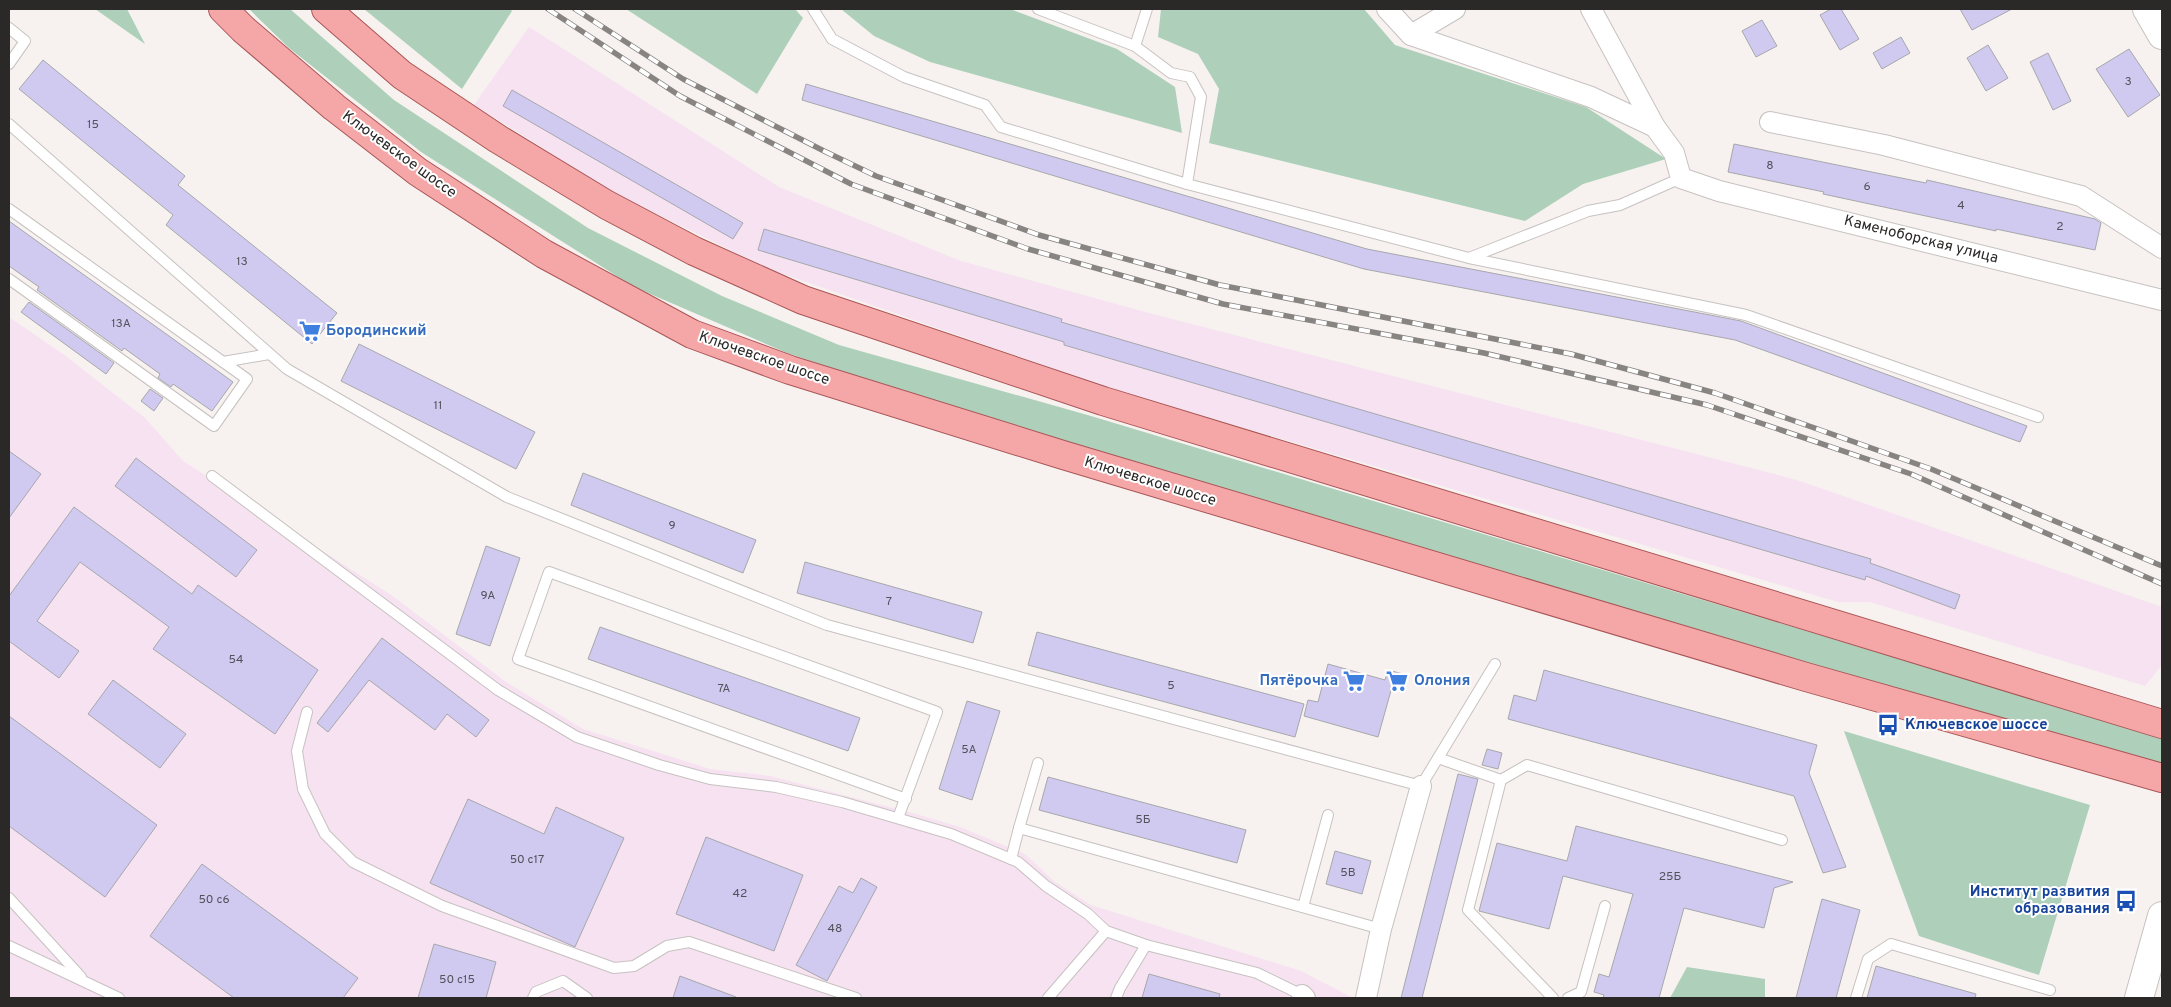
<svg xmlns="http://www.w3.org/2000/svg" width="2171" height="1007" font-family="Overpass,sans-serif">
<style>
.industrial{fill:#f6e2f1}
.green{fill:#aed0ba}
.building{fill:#d0caf1;stroke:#a7a7ab}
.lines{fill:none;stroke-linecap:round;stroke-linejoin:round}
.service-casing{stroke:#c7c2c0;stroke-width:12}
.minor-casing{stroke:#c7c2c0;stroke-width:22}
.secondary-casing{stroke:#c7c2c0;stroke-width:30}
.primary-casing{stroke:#aa5556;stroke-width:30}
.service{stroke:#fff;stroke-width:10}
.minor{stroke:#fff;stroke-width:20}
.secondary{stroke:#fff;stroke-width:28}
.primary{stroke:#f5a7a8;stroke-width:28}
.rail-casing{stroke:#878482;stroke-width:5.5}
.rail{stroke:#fff;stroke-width:4;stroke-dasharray:11;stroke-linecap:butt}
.labels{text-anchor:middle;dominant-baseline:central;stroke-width:4;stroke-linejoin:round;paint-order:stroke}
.number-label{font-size:12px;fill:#54515a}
.street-label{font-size:15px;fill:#2b2928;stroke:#fff}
.shop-label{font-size:15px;font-weight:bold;fill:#366cbe;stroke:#fff;text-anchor:start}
.transit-label{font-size:15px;font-weight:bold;fill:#164399;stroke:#fff;text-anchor:start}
</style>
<rect width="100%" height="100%" fill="#f7f2ef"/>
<g class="industrial">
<path d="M529,27L779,187L961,261L1145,312L1797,480L2162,607V665L2145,686L1870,602H1838L1111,389L769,269L618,195L474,105Z"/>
<path d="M9,317L67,357L145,418L183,461L394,597L506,682L583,729L710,769L770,776L916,814L960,827L1025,854L1055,882L1091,905L1301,971L1353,998H9Z"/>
</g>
<g class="green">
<path d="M95,9H127L145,44Z"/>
<path d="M249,9H290L394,100L588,228L722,296L839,345L1091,416L2162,738V761L2154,765L1065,445L787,353L634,287L421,152L289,48Z"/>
<path d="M364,9H510L512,11L462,89Z"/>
<path d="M626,9H795L803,18L757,94Z"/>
<path d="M841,9H1010L1117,49L1175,87L1182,133L930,62L874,36Z"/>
<path d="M1161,9H1364L1395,45L1586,107L1666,159L1583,184L1525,221L1209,143L1219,89L1198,54L1158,37Z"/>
<path d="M1844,731L2090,805L2039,975L1919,936Z"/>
<path d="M1687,967L1765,979V998H1670Z"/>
</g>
<g class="building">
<path d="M1831,9H1841L1859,39L1840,50L1820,15Z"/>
<path d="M1960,9H2012L1972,30Z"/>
<path d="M1762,20L1777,46L1756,57L1742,31Z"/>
<path d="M1901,37L1910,53L1882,69L1873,53Z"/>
<path d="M1988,45L2008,78L1986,91L1967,58Z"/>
<path d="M2129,49L2160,95L2128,117L2096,69Z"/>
<path d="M2048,53L2071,101L2053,110L2030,62Z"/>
<path d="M43,60L185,176L178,185L337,313L312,344L166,225L173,215L19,89Z"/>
<path d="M806,84L1367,249L1741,321L2027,426L2020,442L1735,340L1364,269L802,100Z"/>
<path d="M512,90L743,223L733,239L503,106Z"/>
<path d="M1734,144L1926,183L1927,180L2095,219L2101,223L2095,250L1996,229V231L1823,194L1824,192L1728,172Z"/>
<path d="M9,221L233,382L212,411L173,384L171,387L158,378L160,374L124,348L122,351L37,290L39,287L9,266Z"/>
<path d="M764,229L1062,319L1061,322L1871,559L1870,563L1960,595L1955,609L1866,576L1865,580L1064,345V342L758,250Z"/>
<path d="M29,302L114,363L106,374L21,312Z"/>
<path d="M359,344L535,432L516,469L341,381Z"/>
<path d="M150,389L163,398L154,411L141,401Z"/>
<path d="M9,451L41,474L9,518Z"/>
<path d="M136,458L257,550L236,577L115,486Z"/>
<path d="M583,473L756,540L743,573L571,505Z"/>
<path d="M74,507L192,594L198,585L318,670L275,734L153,649L169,627L80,562L37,621L79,651L59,678L9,641V596Z"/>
<path d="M486,546L520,558L490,646L456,634Z"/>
<path d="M805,562L982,612L973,643L797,593Z"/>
<path d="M600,627L860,718L848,751L588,659Z"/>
<path d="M1037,632L1304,704L1295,737L1028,665Z"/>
<path d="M382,638L489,720L476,737L447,714L435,730L369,680L328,732L317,723Z"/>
<path d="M1328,664L1385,680L1388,670L1407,675L1403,690L1392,687L1378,737L1304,716L1308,700L1318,702Z"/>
<path d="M1544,670L1817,745L1809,773L1846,867L1823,873L1794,796L1508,719L1514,695L1536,701Z"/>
<path d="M113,680L186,734L160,768L88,714Z"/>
<path d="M967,701L1000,711L972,800L939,789Z"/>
<path d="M9,716L157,825L105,897L9,826Z"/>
<path d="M1487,749L1502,753L1498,769L1482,765Z"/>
<path d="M1458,774L1478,779L1422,998H1401Z"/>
<path d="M1048,777L1246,830L1237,863L1039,810Z"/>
<path d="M468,799L544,834L556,807L624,838L575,947L430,883Z"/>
<path d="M1576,826L1793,882L1774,888L1764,928L1684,908L1659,998H1603L1604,995L1594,992L1599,974L1609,977L1633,894L1563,876L1549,929L1479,911L1497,843L1567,861Z"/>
<path d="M706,837L803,875L774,951L676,914Z"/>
<path d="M1335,851L1371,861L1362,894L1326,884Z"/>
<path d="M202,864L358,978L343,998H234L150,936Z"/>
<path d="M861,878L877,887L827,981L796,965L839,886L853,893Z"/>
<path d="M1822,899L1860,910L1836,998H1796Z"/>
<path d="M434,944L496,962L486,998H418Z"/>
<path d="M1876,966L1976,994L1975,998H1867Z"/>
<path d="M1149,974L1220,994L1219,998H1142Z"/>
<path d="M680,976L736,997V998H673Z"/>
</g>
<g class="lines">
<g class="service-casing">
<g id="service">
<path d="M813,9L832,39L904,77L985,105L1001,127L1187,184L1469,258L1746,315L2038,417"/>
<path d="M1038,9L1135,46L1171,73L1190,77L1201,97L1187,184"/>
<path d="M9,28L25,41L9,64"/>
<path d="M1135,46L1147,9"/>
<path d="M9,124L287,369L507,497L827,625L1421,786L1495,664"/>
<path d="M9,209L247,379L214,426L9,279"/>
<path d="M1469,258L1588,211L1620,205L1681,178"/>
<path d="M223,362L269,354"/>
<path d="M212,476L498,690L577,737L659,765L710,779L776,787L842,802L951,834L1018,862L1046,886L1088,914L1106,931L1146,945L1257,973L1302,995"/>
<path d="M307,712L297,751L303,789L325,834L353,862L442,906L614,968L634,966L667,946L689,942L856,998"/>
<path d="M1438,758L1501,780"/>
<path d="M898,818L937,712L549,572L518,659L906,799"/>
<path d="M1019,828L1038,763"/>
<path d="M1011,859L1019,828L1381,929"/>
<path d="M9,898L81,977"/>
<path d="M1303,907L1328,815"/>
<path d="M9,946L119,998"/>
<path d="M533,998L536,992L563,981L587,998"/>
<path d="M1048,998L1106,931"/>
<path d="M1116,998L1120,988L1146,945"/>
<path d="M1553,998L1468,910L1501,780L1527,765L1782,840"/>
<path d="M1568,998L1581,992L1605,906"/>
<path d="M1856,998L1868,959L1891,944L2050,990"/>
</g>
</g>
<g class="minor-casing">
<g id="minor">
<path d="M1387,9L1411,35L1591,97L1655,127L1674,153L1681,178L1719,191L2162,300"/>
<path d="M1591,9L1655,127"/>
<path d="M1411,35L1455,9"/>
<path d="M1770,122L1884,145L2081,196L2162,248"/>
<path d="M1302,995L1305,998"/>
<path d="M1366,998L1381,929L1421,786"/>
</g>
</g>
<g class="secondary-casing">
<g id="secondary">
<path d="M2147,9L2162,35"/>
<path d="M2139,998L2162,916"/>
</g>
</g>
<g class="primary-casing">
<g id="primary">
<path d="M223,9L243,29L334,107L418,172L544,254L692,334L790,370L1063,455L1806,677L2162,778"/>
<path d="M326,9L402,75L498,139L607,205L694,251L803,300L1103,401L2162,724"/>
</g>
</g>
<use href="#service" class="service"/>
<use href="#minor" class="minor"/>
<use href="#secondary" class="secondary"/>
<use href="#primary" class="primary"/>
<g class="rail-casing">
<g id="rail">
<path d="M548,9L680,96L851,184L1028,249L1223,304L1484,353L1707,405L1911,474L2162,584"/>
<path d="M575,9L683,79L824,151L876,176L1039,235L1220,285L1571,354L1715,393L1931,469L2162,566"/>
</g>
</g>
<use href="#rail" class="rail"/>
</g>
<defs>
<g id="supermarket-bare" transform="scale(1.725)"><path d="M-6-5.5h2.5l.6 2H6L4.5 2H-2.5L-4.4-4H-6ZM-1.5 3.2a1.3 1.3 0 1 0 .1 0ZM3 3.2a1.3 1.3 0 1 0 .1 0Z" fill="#3f7fe0" stroke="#fff" stroke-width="2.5" paint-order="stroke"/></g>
<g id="bus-bare" transform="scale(1.725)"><path d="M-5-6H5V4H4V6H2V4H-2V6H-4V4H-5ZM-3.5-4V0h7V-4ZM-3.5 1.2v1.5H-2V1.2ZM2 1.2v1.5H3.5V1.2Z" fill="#1a4fb4" stroke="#fff" stroke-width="2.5" paint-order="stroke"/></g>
</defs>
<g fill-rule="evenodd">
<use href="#supermarket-bare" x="310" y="331"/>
<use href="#supermarket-bare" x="1354" y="681"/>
<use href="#supermarket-bare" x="1397" y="681"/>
<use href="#bus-bare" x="1888" y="725"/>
<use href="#bus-bare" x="2126" y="901"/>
</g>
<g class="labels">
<g class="number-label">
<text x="2128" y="82">3</text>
<text x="93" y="125">15</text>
<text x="1770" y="166">8</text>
<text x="1867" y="187">6</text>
<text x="1961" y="206">4</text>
<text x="2060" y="227">2</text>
<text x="242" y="262">13</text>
<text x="121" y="324">13А</text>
<text x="438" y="406">11</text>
<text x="672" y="526">9</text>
<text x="488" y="596">9А</text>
<text x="889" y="602">7</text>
<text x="236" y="660">54</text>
<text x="1171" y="686">5</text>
<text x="724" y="689">7А</text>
<text x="969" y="750">5А</text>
<text x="1143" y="820">5Б</text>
<text x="527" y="860">50 с17</text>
<text x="1348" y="873">5В</text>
<text x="1670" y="877">25Б</text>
<text x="740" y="894">42</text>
<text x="214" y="900">50 с6</text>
<text x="835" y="929">48</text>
<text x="457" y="980">50 с15</text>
</g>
<g class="street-label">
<text transform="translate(399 155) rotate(36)">Ключевское шоссе</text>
<text transform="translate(1921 240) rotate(14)">Каменоборская улица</text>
<text transform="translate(764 359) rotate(19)">Ключевское шоссе</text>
<text transform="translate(1150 482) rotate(17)">Ключевское шоссе</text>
</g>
<g class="shop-label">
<text x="326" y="331">Бородинский</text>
<text x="1338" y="681" text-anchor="end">Пятёрочка</text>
<text x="1414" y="681">Олония</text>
</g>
<g class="transit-label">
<text x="1905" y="725">Ключевское шоссе</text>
<text x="2110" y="892" text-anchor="end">Институт развития<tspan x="2110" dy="17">образования</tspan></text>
</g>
</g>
<rect width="2171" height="1007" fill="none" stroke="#2b2928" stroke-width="20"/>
</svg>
